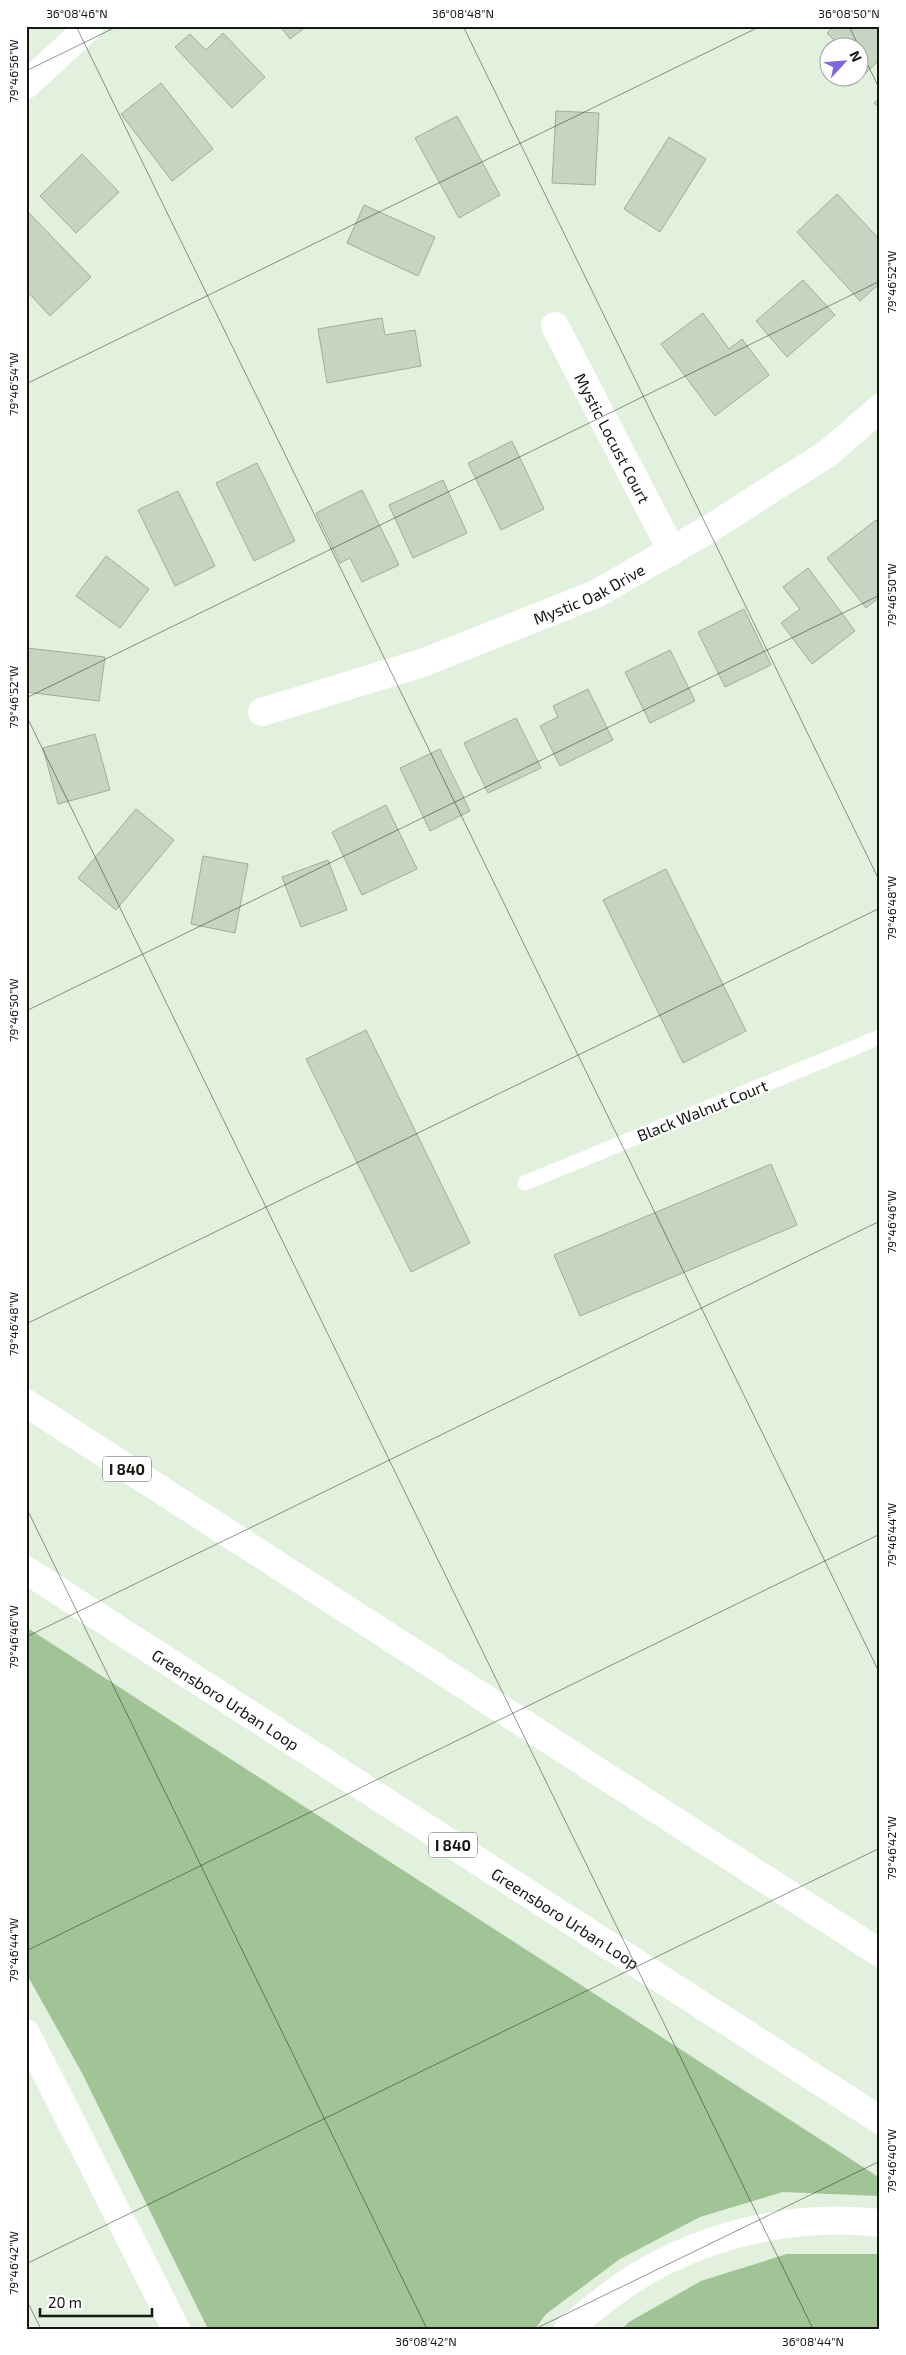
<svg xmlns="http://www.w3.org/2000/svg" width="906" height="2355" font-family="'Exo 2',sans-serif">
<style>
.green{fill:#a0c495}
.building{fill:#c6d5c2;stroke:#9fad9b}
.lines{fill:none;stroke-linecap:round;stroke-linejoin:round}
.service{stroke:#fff;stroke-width:15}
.minor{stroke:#fff;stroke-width:28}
.motorway{stroke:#fff;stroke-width:28}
.ticks{fill:none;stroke:#121710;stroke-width:1;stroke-opacity:0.45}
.labels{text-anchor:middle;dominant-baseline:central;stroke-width:4.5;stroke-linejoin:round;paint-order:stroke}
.shield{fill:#fff;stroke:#595d58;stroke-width:1}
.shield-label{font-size:15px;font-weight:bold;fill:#121710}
.street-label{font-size:16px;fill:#121710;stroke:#fff}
.neatline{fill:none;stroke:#121710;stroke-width:2}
.ticks-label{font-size:12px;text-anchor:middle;fill:#121710}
</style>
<rect width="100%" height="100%" fill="#e1f1dd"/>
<g class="green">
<path d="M26,1627L880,2178V2196L783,2192L700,2217L620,2259L546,2314L535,2329H208L82,2073L26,1973Z"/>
<path d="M787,2254H880V2329H622L629,2322L701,2281Z"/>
</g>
<g class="building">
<path d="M280,26H307L290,39Z"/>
<path d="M834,26H880V59L866,73L858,65V48H842L827,33Z"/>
<path d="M223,33L265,77L232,108L175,47L190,34L206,50Z"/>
<path d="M161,83L213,149L172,181L121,114Z"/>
<path d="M880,97V108L874,103Z"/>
<path d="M556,111L599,113L595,185L552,183Z"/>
<path d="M457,116L500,195L459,218L415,138Z"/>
<path d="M669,137L706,159L660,232L624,209Z"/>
<path d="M82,154L119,192L76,233L40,196Z"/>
<path d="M837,194L880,240V283L860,301L797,232Z"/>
<path d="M364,205L435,237L418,276L347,243Z"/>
<path d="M26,210L91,277L50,316L26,290Z"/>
<path d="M803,280L835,315L787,357L756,321Z"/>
<path d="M703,313L729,349L742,339L769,375L715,416L661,344Z"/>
<path d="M382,318L385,335L415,330L421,366L327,383L318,329Z"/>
<path d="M512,441L544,509L501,530L468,463Z"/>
<path d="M257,463L295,541L254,561L216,483Z"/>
<path d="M443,480L467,533L413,558L389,505Z"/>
<path d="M362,490L399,565L362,582L350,558L340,563L316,513Z"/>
<path d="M178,491L215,566L175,586L138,510Z"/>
<path d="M876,520L880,525V597L866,608L827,558Z"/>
<path d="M106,556L149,589L120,628L76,596Z"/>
<path d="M808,568L855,631L812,664L781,623L800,609L783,587Z"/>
<path d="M744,609L771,665L725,687L698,632Z"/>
<path d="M27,648L105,657L99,701L26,692Z"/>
<path d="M670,650L695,701L650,723L625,672Z"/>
<path d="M588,689L613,740L560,766L540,726L558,717L553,706Z"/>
<path d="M516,718L541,768L488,793L464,743Z"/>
<path d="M95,734L110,790L58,804L43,748Z"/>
<path d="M440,749L470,811L430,831L400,768Z"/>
<path d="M386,805L417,869L362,895L332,832Z"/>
<path d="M136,809L174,840L116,910L78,878Z"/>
<path d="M203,856L248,864L235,933L191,924Z"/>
<path d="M328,860L347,910L301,927L282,877Z"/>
<path d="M666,869L746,1031L683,1063L603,900Z"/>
<path d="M366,1030L470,1243L411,1272L306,1059Z"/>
<path d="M771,1164L797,1225L580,1316L554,1255Z"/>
</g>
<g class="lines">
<path class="service" d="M525,1183L880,1037"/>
<g class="minor">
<path d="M26,85L90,26"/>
<path id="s1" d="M555,326L672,551"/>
<path id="s2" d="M262,712L422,663L596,594L709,529L828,453L880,408"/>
</g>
<g class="motorway">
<path d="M26,1403L880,1953"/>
<path id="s3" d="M26,1570L880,2120"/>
<path d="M26,2033L176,2329"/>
<path d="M568,2329C591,2310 613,2291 638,2276C709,2233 798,2213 880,2223"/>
</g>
</g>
<path class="ticks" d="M76,26L880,1674M463,26L880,882M849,26L880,90M26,71L118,26M26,384L761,26M26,698L880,281M26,715L813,2329M26,1011L880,595M26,1324L880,908M26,1507L427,2329M26,1637L880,1221M26,1951L880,1534M26,2264L880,1848M26,2299L41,2329M535,2329L880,2161"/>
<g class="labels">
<g class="shield">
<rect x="103" y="1456.5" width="48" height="25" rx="4"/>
<rect x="429" y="1832.5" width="48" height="25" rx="4"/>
</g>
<g class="shield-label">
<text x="127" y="1469">I 840</text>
<text x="453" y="1845">I 840</text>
</g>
<g class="street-label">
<text stroke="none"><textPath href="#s1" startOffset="126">Mystic Locust Court</textPath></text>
<text stroke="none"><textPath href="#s2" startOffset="348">Mystic Oak Drive</textPath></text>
<text transform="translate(702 1110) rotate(-22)">Black Walnut Court</text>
<text stroke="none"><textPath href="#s3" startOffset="238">Greensboro Urban Loop</textPath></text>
<text stroke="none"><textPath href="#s3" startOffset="642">Greensboro Urban Loop</textPath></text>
</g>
</g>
<rect width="906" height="2355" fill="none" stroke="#ffffff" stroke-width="55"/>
<g transform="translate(844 62) rotate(64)"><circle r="24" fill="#ffffff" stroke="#a0a29f"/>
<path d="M0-4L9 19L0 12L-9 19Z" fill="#7e67e2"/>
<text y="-8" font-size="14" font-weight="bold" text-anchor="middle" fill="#121710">N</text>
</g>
<path d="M40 2308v8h112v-8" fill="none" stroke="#121710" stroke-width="2.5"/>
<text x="48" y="2308" font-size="15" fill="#121710" stroke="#ffffff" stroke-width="4" paint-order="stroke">20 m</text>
<rect x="28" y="28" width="850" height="2300" class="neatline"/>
<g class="ticks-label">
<text x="77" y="18">36°08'46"N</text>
<text x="463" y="18">36°08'48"N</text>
<text x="849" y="18">36°08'50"N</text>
<text transform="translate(14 71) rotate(-90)" y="4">79°46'56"W</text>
<text transform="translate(892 282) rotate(-90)" y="4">79°46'52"W</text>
<text transform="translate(14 384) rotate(-90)" y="4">79°46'54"W</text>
<text transform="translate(892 595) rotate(-90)" y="4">79°46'50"W</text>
<text transform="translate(14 697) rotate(-90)" y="4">79°46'52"W</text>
<text transform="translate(892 908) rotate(-90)" y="4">79°46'48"W</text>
<text transform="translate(14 1010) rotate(-90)" y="4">79°46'50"W</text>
<text transform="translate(892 1222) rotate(-90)" y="4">79°46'46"W</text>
<text transform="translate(14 1324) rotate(-90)" y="4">79°46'48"W</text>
<text transform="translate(892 1535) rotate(-90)" y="4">79°46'44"W</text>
<text transform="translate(14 1637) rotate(-90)" y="4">79°46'46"W</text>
<text transform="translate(892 1848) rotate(-90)" y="4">79°46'42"W</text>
<text transform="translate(14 1950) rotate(-90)" y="4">79°46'44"W</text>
<text transform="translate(892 2161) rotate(-90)" y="4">79°46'40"W</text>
<text transform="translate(14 2263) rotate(-90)" y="4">79°46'42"W</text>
<text x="426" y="2346">36°08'42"N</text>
<text x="813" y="2346">36°08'44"N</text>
</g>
</svg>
